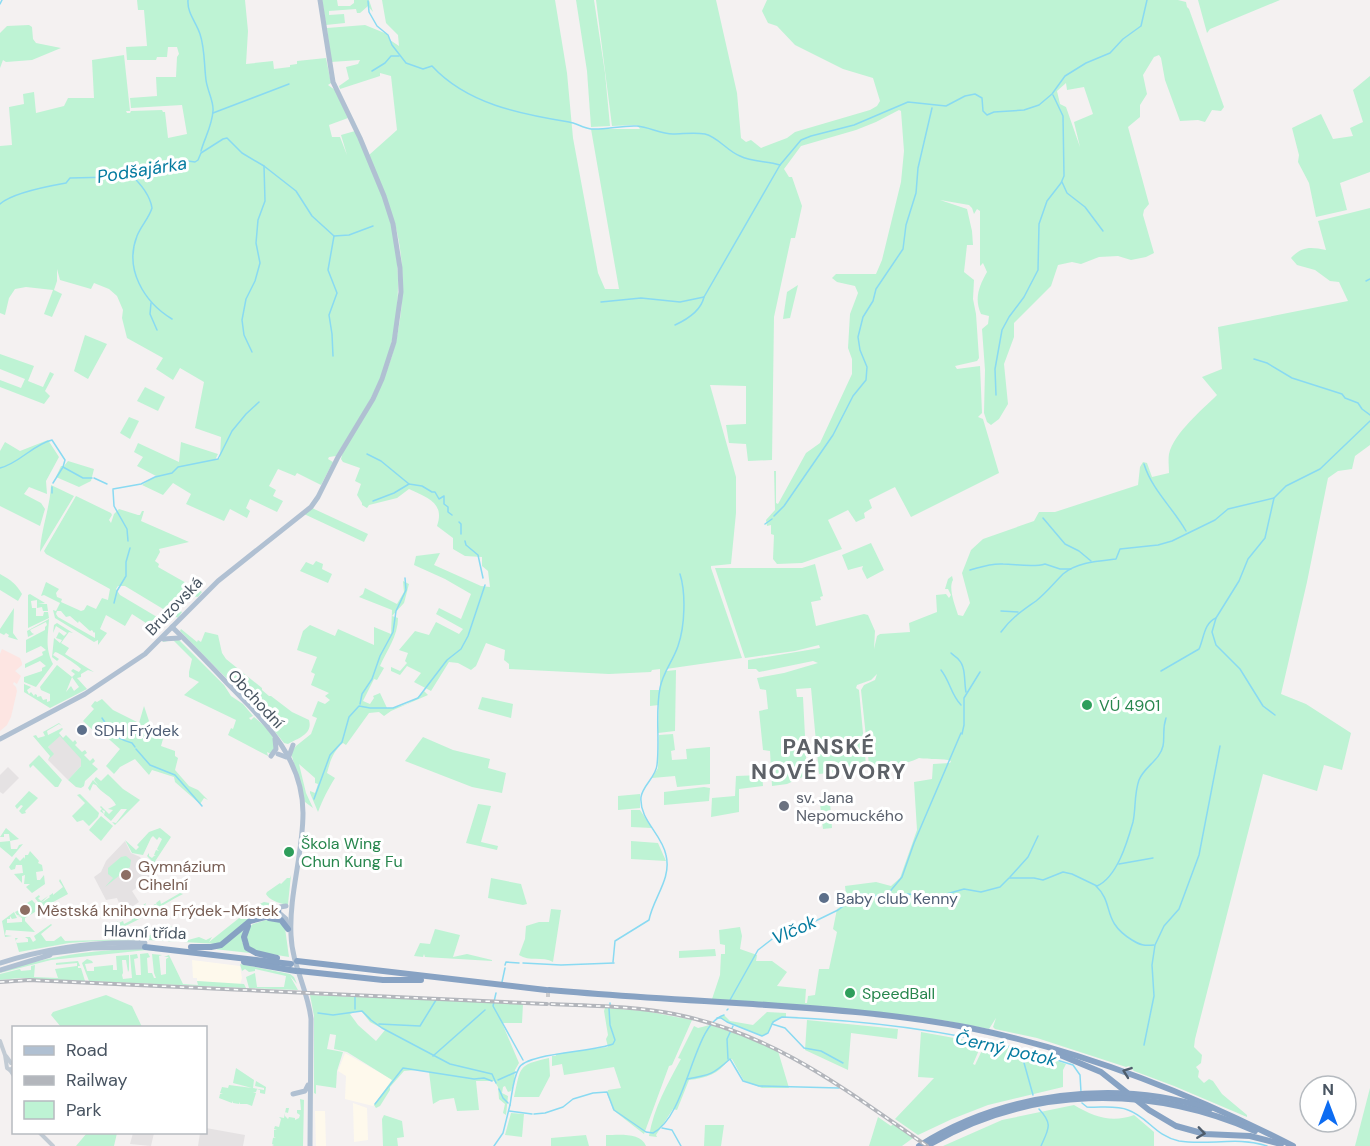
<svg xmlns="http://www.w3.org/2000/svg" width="1370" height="1146" font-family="'DM Sans',sans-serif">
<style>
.commercial{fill:#fef9ec}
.education{fill:#e5e2e3}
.medical{fill:#fde5e2}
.green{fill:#bef3d4;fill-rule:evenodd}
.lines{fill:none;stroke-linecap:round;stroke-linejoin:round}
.stream{stroke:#89daf2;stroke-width:1.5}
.highway-tunnel{stroke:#c9cacd;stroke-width:6;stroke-dasharray:6 3;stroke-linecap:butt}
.minor{stroke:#c2cbd4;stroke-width:4}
.major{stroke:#b0c0d2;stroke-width:5}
.highway{stroke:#87a2c3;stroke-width:6}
.rail-casing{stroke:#b3b6bc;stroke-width:4}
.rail{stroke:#fff;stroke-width:1.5;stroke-dasharray:4.5;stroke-linecap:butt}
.oneway{stroke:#4e5c6b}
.leisure-dot{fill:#2e9e5b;stroke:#fff;stroke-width:2}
.service-dot{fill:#5c6f8a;stroke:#fff;stroke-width:2}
.worship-dot{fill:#6b7280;stroke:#fff;stroke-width:2}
.education-dot{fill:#8d6e63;stroke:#fff;stroke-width:2}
.labels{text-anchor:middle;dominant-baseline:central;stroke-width:6;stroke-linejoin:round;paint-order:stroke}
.street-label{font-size:16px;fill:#485461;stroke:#fff}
.leisure-label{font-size:16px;fill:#27864d;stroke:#fff;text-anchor:start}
.service-label{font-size:16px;fill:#4e5e75;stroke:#fff;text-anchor:start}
.worship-label{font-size:16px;fill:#5b616d;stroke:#fff;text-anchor:start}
.education-label{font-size:16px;fill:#785e54;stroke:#fff;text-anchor:start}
.water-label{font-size:18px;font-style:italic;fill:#057ba0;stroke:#fff}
.district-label{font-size:22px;font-weight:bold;letter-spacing:1.5px;fill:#5d6167;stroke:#fff}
</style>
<rect width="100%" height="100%" fill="#f4f1f1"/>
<g class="commercial">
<path d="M192,960L240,966L242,978L240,985L197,981V978H193Z"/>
<path d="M345,1053L393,1080L373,1106L345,1099L346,1076L338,1071Z"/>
<path d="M353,1103L367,1108L368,1140L354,1142Z"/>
<path d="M315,1111H325L326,1146H316Z"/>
</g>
<g class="education">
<path d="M60,735L81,758V766L68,780L48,760L53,754L48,747Z"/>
<path d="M8,767L19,778L3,794L0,792V775Z"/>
<path d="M125,841L131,853L140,857L164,885L156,890L148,880L132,891L139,902L127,910L121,908L117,898L106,900L94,877L101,872L106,861Z"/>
<path d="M206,1128L245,1135L243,1146H198L200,1133L206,1132Z"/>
<path d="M133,1133H154L151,1146L130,1144Z"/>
</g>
<path class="medical" d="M2,649L20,658L22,663V665L15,671L21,676L17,684L14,682L13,684L16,687L17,691L11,717L7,725L0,731V654Z"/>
<g class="green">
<path d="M137,0H245L248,31L246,64L273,61L274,69L290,67V65L297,64V61L326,58L331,83L328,85L335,90L348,118L329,125L332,137H340L347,155L341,135L355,131C368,161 384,192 391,224C403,275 400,332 379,381C368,407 351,431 336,456L329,457L328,459L333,462L321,485L297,473L295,476L278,469L269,486L276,490L273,496L283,501L277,512L250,499L246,508L250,511L247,518L230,509L224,521L186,504L191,494L173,483L163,495L142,485L156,476L137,466L143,457L134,452L138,443L179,462L181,442L218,454L215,460L220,458L221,437L195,428L204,382L180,368L173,380L156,369L163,358L127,338L122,318L123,310L117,296L109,289L94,283L91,289L60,280L57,269V281L54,290L62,294L52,317L44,314L53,290L26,287L15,289L9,298L5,315L0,313V146L12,145L9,107L24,104L23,94L34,92L36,113L64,106L68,98H94L92,60L124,55L130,111H126L127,113H130L131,111L162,110L163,112H165L168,138L187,134L182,105L131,108L130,98L157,96L156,77H176L177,57L179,54L177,47H168L167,57H157L156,60H127L126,47L147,46L144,10H138Z"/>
<path d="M322,0H337L338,6H350L354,3V0H369L373,12L368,6L360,13H357L356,9L329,11V15L344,14L345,23L326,25Z"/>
<path d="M382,0H555L567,73L573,138L598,273L605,289H619L591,129H640L637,125L612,126L596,0H716L737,93L741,138L746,142L751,140L761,148L787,138L795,132L870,110L877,106L880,101L873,78L843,69L795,45L777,26L768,23L762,11L767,0H1178L1186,2L1187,7L1189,9L1224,107L1221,111L1212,110L1205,122L1198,120L1180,121L1165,80L1161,58L1159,55L1154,57L1143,75L1147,94L1140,105V117L1128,127L1149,204L1144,210L1143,215L1154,253L1146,257L1131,260L1118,256L1099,257L1081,264L1072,262L1058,265L1051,286L1014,323V337L1004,364L1008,404L999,419L991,425L987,422L984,413L985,370L982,329L988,324L989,316L981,314C974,299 979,286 987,272L983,263L980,266V211L977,209L974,214L972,208L969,205L940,200L967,209L972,231L973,245H967L964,272L974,280L973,299L976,314L979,358L977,361L955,366L957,369L980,366L982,413L978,417L983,419L999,473L911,517L895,487L869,500L872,508L864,513L865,518L856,522L848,510L828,520L842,549L802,563L777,564L773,559L774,535L771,534V525L767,526L766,520L775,510L774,471H776V503L778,504L806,453L820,443L852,374V359L848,348L850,314L858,293L855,286L837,282L832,278L836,274H876L882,260L901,182L904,151L901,111L899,110L876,122L856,130L801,146L784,169L789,177H792L802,206L795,238H791L774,317L772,460L748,461L746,444L729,443L726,425L746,424V386L710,385L736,477V513L731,564L711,566V568L742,658L666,669L667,671L676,670L675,731L658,733L659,705L650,706V690H660V669L652,670L651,672L609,674L509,669V664L504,660L505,650L486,643L476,666L471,670L458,663L449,662L431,691L414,682L421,673L407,666L400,675L391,671V667L400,671L407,663L405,661L408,653L399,650L415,631L429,635L436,622L459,634L463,629L436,614L439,608L461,619L471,594L445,579L414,565L416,556L440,553L434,565L481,586L490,587L488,571L482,566V557L465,556L453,549V538L437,526C445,503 428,498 409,489L397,498L369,505L367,508L362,505V503L357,495L361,484L355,481L360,468L343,462L341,459C347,434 373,403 384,378C404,331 408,273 395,224C388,201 378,178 369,155L397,130L391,76L380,73V76L340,89L339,86L349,79L346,67L358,64L360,60L331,62L327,28L365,25L387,34L390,40L399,46L398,35L386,23ZM1066,83L1067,90L1084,87L1093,114L1074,122L1080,147L1066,107L1060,104L1057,91Z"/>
<path d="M576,0H594L605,73L610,126L591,127L587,71Z"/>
<path d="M1198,0H1280L1210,29L1207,33Z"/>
<path d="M29,25L32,27L33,39L36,43L61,48L32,60L6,62L3,60L0,68V33L7,26Z"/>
<path d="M1370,76V172L1340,183L1347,210L1316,217L1309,183L1298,162L1299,155L1292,128L1321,114L1333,139L1353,136L1350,128L1363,122L1353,90Z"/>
<path d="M1370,208V445L1355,456L1352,469L1338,471L1328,478L1307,582L1281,694L1306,704L1351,733L1342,770L1324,765L1317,791L1263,774L1195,1039L1194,1047L1202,1055L1201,1063L1196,1067L1199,1071L1198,1077L1204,1083L1209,1079L1213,1081L1222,1094L1247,1115V1117L1174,1086L1134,1071L1129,1066L1126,1067L1037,1038L995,1029L993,1027L996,1018L989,1029L942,1020L712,999L720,975L721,954H725V945L720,944L719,930L740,927L742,936L740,949L757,955L756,961H772L787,972L777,986L806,989L805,1003H807L808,996L815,995L819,969H829L837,932L833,929L837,909L842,906L841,896L846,895L845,886L876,882L891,886L900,878L917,830L914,782L932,779L933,764L950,763L951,761C944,758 929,760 919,758C907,764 897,764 884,765C878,765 875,767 869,765L861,690L864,685L875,680L877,674L871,680L857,685L856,688L859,690L866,765L865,769L819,774L811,688L796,689L797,697H803L807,775L787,784L772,786L770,751L763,750L759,711L768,709L766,690L760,689L757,678L784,673L818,663L813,661L759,672L756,669H748V660L820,648L819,645L795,651L745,658L715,568H802L815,564L823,596L820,597L821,600L811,602L816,626L864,614L868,615L875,631L874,649L877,636L880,634L910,632L909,623L937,612L936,595L946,594L949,598L951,595L948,589H945L948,579L952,576L953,580C948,588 955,605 958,615L963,616L970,603L962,573L971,550L983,539L1034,521L1039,512H1055L1138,485L1140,467L1143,462L1147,463L1152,477L1169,473C1169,467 1168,460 1169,454C1174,433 1202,410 1217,395L1202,377L1222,369L1218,327L1348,301L1339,282L1330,281L1315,270L1297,265L1291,258C1302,246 1311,247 1326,250L1318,221Z"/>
<path d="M798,285L790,318L783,319L787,292Z"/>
<path d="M85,335L107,344L88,379L74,371Z"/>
<path d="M0,354L34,366L28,381L43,387L50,372L54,374L45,391L50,396L44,404L0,387V380L21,388L25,379L0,369Z"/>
<path d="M145,387L165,397L158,411L137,401Z"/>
<path d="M129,417L139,421L130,439L120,433Z"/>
<path d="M48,440L59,457L46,481L47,494L29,487L24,494L41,503L45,509L40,526L0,506V451L5,442L20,451Z"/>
<path d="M68,461L94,469L91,481L79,487L56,477L61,466H64Z"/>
<path d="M51,485L74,496L40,552C41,529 50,508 51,485Z"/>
<path d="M76,496L111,513L112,515L109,520L111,523L114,514L119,509L138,515H140L142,511H144L141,521L189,542L159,549L160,552L155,561L159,564L158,567L202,592L198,597L192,596L186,602H180L174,608L182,612L178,618L125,586H118L116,589L120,595L157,617L153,624L150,623L149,625L132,614L125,626L106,615L100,629L107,633L98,645V640L94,642L55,618L53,610L56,611L60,603L44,595L41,596L46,582L59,589L56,593L57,597L62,599L61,602L81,611L84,610L87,605L96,609L102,598L108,600L110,589L46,554L44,551ZM57,611H61L66,617L70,616L78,623L79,621L90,631L92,630L94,633L95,632V638L58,617L56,614Z"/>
<path d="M312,508L368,534L364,542L304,514Z"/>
<path d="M871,543L884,570L867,579L862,569L863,566L848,570L842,555Z"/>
<path d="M316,561L323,564L322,569L332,574L328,583L300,571L306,562L313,565Z"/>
<path d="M0,574C11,580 16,584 22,594L18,601L0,590Z"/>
<path d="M403,581L409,584L404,603L392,616L398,618C398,636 387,650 380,666L384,668L377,680L374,679L363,701L370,704L374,698L373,696L380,693L387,708C400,708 415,702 424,691L428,695L391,711L384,716L379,712L369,713L346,745L343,743C333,751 330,762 327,773L335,778C328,789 323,799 318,812L310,793V791L315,793L318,784L315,783V778L299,764L306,793L313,808L305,802L291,753L296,746L311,734L317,718L312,716L318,701L325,704L330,700L325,696L329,693L311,685L315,674L311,672L317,657L297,650L303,631L310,625L335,636L338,629L374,645V627L391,634L392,610L359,597L363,594L365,588L397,604L404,592Z"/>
<path d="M30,594L45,603L38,604H47L48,611H43L42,607L37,608V600L31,601L32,608H36V616H43L44,612H48L49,618L28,628V595Z"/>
<path d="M14,608L13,633L18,640L8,637L9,635L6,633L4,635L0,633V629Z"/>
<path d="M49,619C48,637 45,648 53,664L36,687L24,682V677L42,671V668L46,666L40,661L25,668V664L43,655L42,652L46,650L41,646L26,653V640L45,630V627L47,625L46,622L30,630L32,633L34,634L28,637L27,631Z"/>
<path d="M57,623L73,633L69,632L61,643L69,648L65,654L94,672L88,670L81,674V677L77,678L87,689L50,708L24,692V684L31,687L27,690L29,694L31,692L34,696L35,694L37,695V697L41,696L43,700L47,699V702L50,701V694L41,690L40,687L57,665L72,677L66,692L71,686L74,691L79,687L72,677L75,674L71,671L73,669L79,672L81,669C79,666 58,652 55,652L53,655L59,659L57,661L52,657L54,638L60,643L62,640L56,638L59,632L64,636L67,633L56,626L53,633L54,625Z"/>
<path d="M181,629L197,642L198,640L201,642L205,632L218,635L222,653L226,659L262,688V690L269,696H271L292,712L309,720C313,734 299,738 288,744L284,743L259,712L261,710L259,708L257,711L236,684L233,682L231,683L227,679L180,631Z"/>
<path d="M170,638L179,640L224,685L231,696L243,704L253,716L249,718L251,720L254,717C265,726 282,740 271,754L267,752L268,756L228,735L231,728L233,729L236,720L184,695L199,682L189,677V672L192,659L173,640L163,642V640Z"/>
<path d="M482,697L513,704L511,718L478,709Z"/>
<path d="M102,699L113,710L139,723L144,706L151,727L165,732L161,746L175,751V756L178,758L175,770L189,786L198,790L208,800L204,798L200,804L175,782L174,777L152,770L149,775L135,759L120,767L114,774L106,766L120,749L102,733L98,734L95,732L97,728L94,731L83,721L94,709L91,706L95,701L97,702Z"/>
<path d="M59,723L62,726L59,724L47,731L48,735L62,728L63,729L59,733L63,738L66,735L73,742L75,740L77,743L75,745L82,752L85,750L87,753L84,755L90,761L93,758L95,761L92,764L98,769L85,781L84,786L81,788L76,787L68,780L81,766V759L60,736L48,747L54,754L48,760L50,756L33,736L36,735L38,738L45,736L43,732Z"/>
<path d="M673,734L675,750L671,751L672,760L687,759L686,749L710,747V784L677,787L675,776L652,778L658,768L659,735Z"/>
<path d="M423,737L453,750L490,759L488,768L506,773L502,793L472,787L405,761Z"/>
<path d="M39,755L62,780L58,787H55L33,765L30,768L29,765Z"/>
<path d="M108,774L123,789L140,800L115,825L112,822L116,823L127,809H121L111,821L104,815L105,811L102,810L104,814L100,811L102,809L100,807L101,806L109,814L113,810L108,809L116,805C112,796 101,793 96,785L93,784L90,791L88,788L93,780L99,786L94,780L96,777L101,781Z"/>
<path d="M762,775L763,786L739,789V812L711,817L712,798L735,796L736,776Z"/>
<path d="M704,787L710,788L709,801L664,805V792Z"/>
<path d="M29,791L38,798L25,811L26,813L22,814L19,811L23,806L21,805L17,809L15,806Z"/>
<path d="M80,794L99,813L98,817L89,826L83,820L77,822L72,816L85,803L77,795Z"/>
<path d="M640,794V808L618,810V796Z"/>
<path d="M830,802L832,828L823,829L820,803Z"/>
<path d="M478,804L491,806L481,842L498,846L497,850L466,843Z"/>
<path d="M631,810H640L652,828L631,827Z"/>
<path d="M101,816L113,826L101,841L89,830Z"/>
<path d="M6,828L19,839L10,841L11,849H17L19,845L23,844L12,857L0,847V842L10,841L9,834H4V837H0Z"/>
<path d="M160,828L171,837L154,863L147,856L149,853V856L152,858L154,856H156L154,855L156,850L159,851L157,849L162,839L159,837L157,840L153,836L151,838L143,855L132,853L125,840L136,850L139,847L137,845L149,832Z"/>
<path d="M631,841L658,843L666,861L631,859Z"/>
<path d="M30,851L39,861L38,863L42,865L43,871L36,872L37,880H40L44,875L45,884L32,893L26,887L30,884H24L25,875L22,876V883L14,874L23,873L22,865H16L15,869L11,870L9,867L16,857L20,861L24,857L25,859V855H28Z"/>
<path d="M126,856L131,860L130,867L105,887L113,878L108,874V868L121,857Z"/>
<path d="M291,875L288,904C281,905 269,900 266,894L267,892L280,883L281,884L287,878H290Z"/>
<path d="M491,878L521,884L527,904L523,905L488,898Z"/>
<path d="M60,879L68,894L44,907L47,914L35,898L39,895L40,897L38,898L41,901L48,896L41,903L50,897L49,896L53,893V895L63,887L59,881Z"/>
<path d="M180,893L183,894C161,905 143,919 120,928L117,921L119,923L123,921L124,924L132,920L129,913L133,912L131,914L132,918H137L136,917L144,913L143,910H141L139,908L146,903L145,906L148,909L155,904L157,905L156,903L160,900L161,904Z"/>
<path d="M32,900L40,909L25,918V921L35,932L6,930L5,935L12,936L5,937L2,921L14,912L17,918L12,919L10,916V919H7V923L22,922V918L18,916L24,917L17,915L15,912L19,910L23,914L30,908L27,903Z"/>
<path d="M264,902L275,904L277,907L276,912L260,916L218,944L148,940L97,941L69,943L19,952L15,938H18L16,940V943L28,942V939L25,937H30L33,942L36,940L34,936L51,924L52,925L41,934L46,941H54L61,936L65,941L141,939L171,926L172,929L167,932L171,941L181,942L199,937L206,940L212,937L209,942L253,907Z"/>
<path d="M551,909L561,910L553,962C543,956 529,962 519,955L525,939L526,926L539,922H549Z"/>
<path d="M266,920L279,921L285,928L289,957L252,951L246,942L248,928L253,924Z"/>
<path d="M243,929L242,942L250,953L214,949Z"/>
<path d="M435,929L460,935L453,957L467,954L492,960V961L425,957L424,954L423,957L414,956L420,943L430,944Z"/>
<path d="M142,949L162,952L147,950L51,960L0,973V971C52,956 88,950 142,949Z"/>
<path d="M715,949L716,956L679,958V951Z"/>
<path d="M148,953L150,957L147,958L148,973H152L154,978H156L154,973L152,954L162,955L159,956L161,975L166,974V959L169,957H164L169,955L183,984L198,985L197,981L244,984L246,988L89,981L82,963L87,959L92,961L93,963L85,964L87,971H94V967L113,965V970H117L116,956L129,955V970L128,972L126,960H122L123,973L122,975L123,979L132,978L130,955L137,954L138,958L134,959L136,975H141L140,954Z"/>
<path d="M78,961L80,966H78V968H81L85,981L20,978L0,980V974L20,969L21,971L31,970V966L35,965L34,977L58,978L55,969L77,966V963L56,965V963Z"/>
<path d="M240,964L290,974L294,977L297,984L290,976L298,990L249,988L246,977L255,973L257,987H284L286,976L255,969V971L249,972L245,969L242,971Z"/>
<path d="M106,995L132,1006L142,1027H61L51,1015L53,1012Z"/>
<path d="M310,995L523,1004L522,1023H502L519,1063L515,1070L514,1082L511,1091L508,1092L505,1086L503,1087L502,1093L508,1096L506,1115L503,1113L505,1104L499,1099L498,1087L494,1081H476L479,1110L457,1111L454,1098L440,1100L433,1104L429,1072L416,1070L404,1071L390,1087V1090L380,1106L376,1108L374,1105L392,1080L347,1052L334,1049L336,1035L330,1034L327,1049L343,1052L337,1071L336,1088L316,1085V1094L314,1093V1016ZM356,1011L362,1012L370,1022L385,1030L376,1041L358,1025L350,1014Z"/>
<path d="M605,1008L645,1011L692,1020L672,1065L669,1066L644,1134L613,1110L607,1093L608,1090L621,1088L614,1067L564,1075L562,1064L552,1066V1056H556L555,1054L608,1047L606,1039L608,1035L604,1011Z"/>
<path d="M767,1012L786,1013V1017C775,1017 772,1024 768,1033L762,1036L727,1022L721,1018H717L724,1015L730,1021L753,1025Z"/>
<path d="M807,1020L898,1029L897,1039L851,1033L848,1070L805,1050Z"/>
<path d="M710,1025L741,1035L778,1051L789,1088H762L744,1081L732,1059L728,1060C719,1074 706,1078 689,1080L677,1110L673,1109L656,1135L657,1137L649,1136C654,1107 667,1085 681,1059L678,1058L694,1026L698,1028Z"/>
<path d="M921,1032L982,1043L973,1064L975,1065L985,1044L1000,1047L988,1040L1053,1056L1051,1059L1066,1064L1063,1070V1087L988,1105L952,1119L918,1135L895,1119L934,1078L918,1077Z"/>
<path d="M549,1058L550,1076L539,1097H514C521,1067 517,1065 549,1058Z"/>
<path d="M236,1068L254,1080L253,1088L264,1090V1088L255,1086L256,1081L266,1087L265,1094L260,1093V1090L257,1089L256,1092H253L256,1093L252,1106L247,1104H240V1102L239,1104L233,1103V1101L232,1103L219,1098L220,1094H223L220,1093L222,1087L228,1088L229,1085L252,1088L233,1083Z"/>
<path d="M1370,1088V1146H1355Z"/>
<path d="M300,1099L304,1100L303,1146H272L274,1145L272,1144L273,1138L276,1137H274V1130H277L274,1129L275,1126L279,1127L281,1119L279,1117L284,1118L286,1108H289L288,1113L285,1112V1116L288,1119L289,1117L295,1118V1120L299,1118L300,1115L297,1113V1110H301Z"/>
<path d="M1074,1105C1094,1117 1112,1123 1134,1115L1154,1132V1146H943L1002,1120Z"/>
<path d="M511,1113L524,1114L522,1137L505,1135Z"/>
<path d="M384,1115L402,1121L404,1137L397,1138L398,1146H383L382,1119Z"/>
<path d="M878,1117L891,1126L893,1124L913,1138L902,1146H869Z"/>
<path d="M705,1125H724L721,1146H704Z"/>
<path d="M87,1133V1132L117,1133L114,1146H76Z"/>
<path d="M586,1135L589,1146H551V1138Z"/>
<path d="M606,1135C619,1135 641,1132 646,1146H606Z"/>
</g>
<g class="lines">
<g class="stream">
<path d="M188,0C187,13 196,22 200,34C205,49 204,65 206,80C207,90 214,101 213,111C212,126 205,137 201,151"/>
<path d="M368,1L369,12L377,26L388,35L392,45L406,63L423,69L432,66C467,104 520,114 569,122C576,123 583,128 591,129C606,130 622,125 637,126C649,127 661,134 673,134C683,134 694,132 705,134C718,137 727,151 740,156C752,162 767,161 780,165"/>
<path d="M0,4L2,0"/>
<path d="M372,71L385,63L391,56H399"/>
<path d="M213,113L289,84"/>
<path d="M129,173C139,182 150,195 152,208C149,218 141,226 137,236C124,269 144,302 172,319"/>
<path d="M1062,182L1067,193L1085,207L1103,231"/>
<path d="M0,204C12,193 49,186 66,183L70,178L114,177L125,175L141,166L181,160L195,162L198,160L201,153L223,139L227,138L242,153L264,166L296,191L312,216L334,236L328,270L337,293L329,315L332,334L333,356"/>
<path d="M334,236L349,235L373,226"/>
<path d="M1366,281L1370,279"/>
<path d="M601,302L641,298L680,302L704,297"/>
<path d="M151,303L150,314L157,330"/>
<path d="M675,325C688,319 701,311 704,297L780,165L801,140L811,136L854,125L908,102L946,106L965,96L975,94L982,98L983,111L987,115L994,112L1024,110L1039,105L1052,94L1065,76L1086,63L1110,53L1123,39L1141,26L1147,0"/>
<path d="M252,352L244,335L242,320L246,299L255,281L260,263L256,243L258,220L265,201L264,166"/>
<path d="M1254,359L1267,363L1292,378L1342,394L1345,398L1358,403L1362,409L1370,415"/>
<path d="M996,395L995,369L1002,330L1009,317L1024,297L1038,270L1039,224L1047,201L1061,183L1064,176L1063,116L1053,95"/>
<path d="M367,454L381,461L409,484L422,486L432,492H435L439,499L444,496V504L448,507V512L452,515"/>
<path d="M1144,464C1152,490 1173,508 1186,531"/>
<path d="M0,468C20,463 32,445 52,440L65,460L63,467L83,478H92"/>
<path d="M94,478L107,484"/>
<path d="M53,483L63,467"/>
<path d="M52,487V493"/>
<path d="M113,489L141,484L155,477L172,473L178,467L218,459L232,431L246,414L259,402"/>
<path d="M113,490L114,506L127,529L128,541"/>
<path d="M373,501L394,493L409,484"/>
<path d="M774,516L784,506L833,435L853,396L866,380L867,367L860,350L858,337L863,317L873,301L876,289L903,249L906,225L916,193L918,168L932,108"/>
<path d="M1043,518L1065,544L1079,551L1091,561"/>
<path d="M459,522L461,524V534"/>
<path d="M765,524L772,519"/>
<path d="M465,541L466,545L478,555L483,578"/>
<path d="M970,570C981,567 991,563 1003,564C1015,564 1033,568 1045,564L1060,569H1071"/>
<path d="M114,603L117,591L126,576V562L130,548"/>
<path d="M1001,611L1018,612"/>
<path d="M1001,632C1011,618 1022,611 1036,601C1046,593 1054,583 1063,574C1077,562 1099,561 1116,559L1120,549L1158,545L1172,541L1215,520L1228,509L1274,498"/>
<path d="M951,653C954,656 957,657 959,660C966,667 964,683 966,692"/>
<path d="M941,670C950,681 951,695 961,705"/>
<path d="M1161,671L1199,649C1204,638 1204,623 1216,618"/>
<path d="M360,704L362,694L372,679L380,656L393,632L396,611L406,590L405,578"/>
<path d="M1275,715L1263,706L1240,669L1216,645L1212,632L1216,618L1239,581L1248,559L1265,538L1274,498L1286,486L1320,469L1370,421"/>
<path d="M102,718L108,727"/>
<path d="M99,723C115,732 113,738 132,743L135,747"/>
<path d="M962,734L964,725V698L980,672"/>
<path d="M136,749L150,765L175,775L202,806"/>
<path d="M314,799L330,755L342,742L349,717L359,706L370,708H393L418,698L447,660L461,649L468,636L485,585"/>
<path d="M1119,864L1153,858"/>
<path d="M1010,877L1028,857L1038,836"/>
<path d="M1096,886C1115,904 1101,921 1132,940C1140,945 1144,946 1154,945"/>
<path d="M887,895L902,877L914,843L961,733"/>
<path d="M613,962L615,941L649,920C653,898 672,879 666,855C662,834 639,820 641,797C643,785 656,777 657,765C660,740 655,713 660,688C663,672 673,661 678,646C685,626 686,593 680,574"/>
<path d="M523,963L561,965L614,963"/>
<path d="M505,965L506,962L519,963"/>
<path d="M502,982L505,968"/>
<path d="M496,993L493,1006L523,1060"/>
<path d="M355,997V1009"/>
<path d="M730,1000L758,950L780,933L797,930L838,910L860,894L879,896L908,894L936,897L964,889L981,892L1000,887L1009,878H1034L1043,880L1063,872L1072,874L1097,886C1117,877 1127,843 1133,822C1136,808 1134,794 1139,780C1144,767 1160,760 1163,746C1165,736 1162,730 1166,718"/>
<path d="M610,1005V1003"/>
<path d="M727,1010L728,1009"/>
<path d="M318,1013L333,1015L362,1011L371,1020L382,1028L450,1064L492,1074L496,1083"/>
<path d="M717,1018H721L727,1022L762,1036L768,1033L773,1022L782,1017C880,1021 980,1034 1073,1065L1080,1075L1081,1092"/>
<path d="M379,1024L420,1026L436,1000"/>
<path d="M772,1024L785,1028L804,1048L821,1051L843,1063"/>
<path d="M1144,1045L1154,996L1152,965L1155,945L1164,926L1179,909L1199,855L1220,746"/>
<path d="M1021,1052L1033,1095"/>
<path d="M433,1056L485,1010"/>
<path d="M728,1059L727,1039L733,1026"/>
<path d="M687,1079C711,1075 713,1074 730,1059L743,1081L759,1086L839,1088"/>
<path d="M498,1080L516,1072"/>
<path d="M499,1089L503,1098L508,1103"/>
<path d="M1082,1103L1087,1107C1100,1108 1116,1105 1128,1110C1148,1117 1155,1136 1179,1141C1208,1146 1237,1136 1267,1146"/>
<path d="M375,1104L403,1068L474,1079L484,1078L492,1081"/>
<path d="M510,1105C512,1094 513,1078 519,1068C526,1053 594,1052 613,1044L615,1040L610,1025L609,1008"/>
<path d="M1039,1109C1053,1124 1049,1128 1041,1146"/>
<path d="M509,1111L532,1114"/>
<path d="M534,1114L545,1113L563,1107L573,1099L593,1093L607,1092L614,1110L646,1132L653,1133C688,1115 693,1023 724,1015"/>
<path d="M662,1128L672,1130L681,1146"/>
<path d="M494,1146L503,1133L510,1105"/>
</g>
<path class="highway-tunnel" d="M546,994H550"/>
<g class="minor">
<path d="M0,1041L5,1055L7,1068L10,1070L13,1068"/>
<path d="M6,1056L11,1063"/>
<path d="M10,1070L14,1076"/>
<path d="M39,1132L53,1146"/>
</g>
<g class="major">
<path d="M172,627C191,645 209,664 227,683C263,720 303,757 303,813C303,854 289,894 291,935C292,965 308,990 311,1019L310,1146"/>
<path d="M163,639L179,638"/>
<path d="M0,739L85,694L145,654L218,581L311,507L318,497L338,457L373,399L382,379L394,342L401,292L400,268L393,224L384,196L360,138L333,82L320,0"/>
<path d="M278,754L286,757"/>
<path d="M271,756L276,749L275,739"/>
<path d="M289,756L293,745"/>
<path d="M286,906L280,907L278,912L286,919L288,927"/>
<path d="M45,954L92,948L145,947"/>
<path d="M0,963C47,948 96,941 145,943"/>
<path d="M0,970L50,955"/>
<path d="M293,1094L305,1091L308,1085"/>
</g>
<g class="highway">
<path d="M269,918L281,920L288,929"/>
<path d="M248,926L244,937L247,948L256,953L277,958"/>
<path d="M145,947L291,964"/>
<path d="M191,947H211L221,945L250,921L273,915L278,911"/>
<path d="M297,961L546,990"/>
<path d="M244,962L296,971"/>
<path d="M299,971L383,980H421"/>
<path d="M549,990C617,996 685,1000 753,1004C826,1009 898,1014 970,1028C1083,1051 1190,1093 1293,1146"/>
<path d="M1053,1052L1101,1072L1149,1110L1176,1126L1205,1134L1250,1136L1281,1144"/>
<path d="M919,1146C1003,1093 1115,1078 1210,1109"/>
<path d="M927,1146C1028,1086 1148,1084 1255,1131"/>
</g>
<g class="rail-casing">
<g id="rail">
<path d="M0,982L29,980L547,1004"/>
<path d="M551,1004C592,1006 633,1006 674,1014C775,1034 844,1089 927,1146"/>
</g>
</g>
<use href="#rail" class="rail"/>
</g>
<defs><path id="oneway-chevron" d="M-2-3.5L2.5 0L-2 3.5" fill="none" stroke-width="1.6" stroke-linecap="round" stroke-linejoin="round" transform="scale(1.5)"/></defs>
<g class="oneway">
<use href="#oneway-chevron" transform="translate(1127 1072) rotate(-160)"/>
<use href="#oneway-chevron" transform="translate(1201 1133) rotate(8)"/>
</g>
<g class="leisure-dot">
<circle cx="1087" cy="705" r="6"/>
<circle cx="289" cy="852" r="6"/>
<circle cx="850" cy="993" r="6"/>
</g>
<g class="service-dot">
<circle cx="82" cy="730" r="6"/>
<circle cx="824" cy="898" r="6"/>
</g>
<circle class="worship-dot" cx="784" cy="806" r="6"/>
<g class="education-dot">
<circle cx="126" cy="875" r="6"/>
<circle cx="25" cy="910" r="6"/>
</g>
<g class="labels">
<g class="street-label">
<text transform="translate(174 606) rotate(-46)">Bruzovská</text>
<text transform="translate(256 699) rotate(47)">Obchodní</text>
<text transform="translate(145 932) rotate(2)">Hlavní třída</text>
</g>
<g class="leisure-label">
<text x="1099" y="705">VÚ 4901</text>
<text x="301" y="843">Škola Wing<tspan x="301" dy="18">Chun Kung Fu</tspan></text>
<text x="862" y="993">SpeedBall</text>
</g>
<g class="service-label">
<text x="94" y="730">SDH Frýdek</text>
<text x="836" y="898">Baby club Kenny</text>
</g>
<g class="worship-label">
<text x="796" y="797">sv. Jana<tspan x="796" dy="18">Nepomuckého</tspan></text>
</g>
<g class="education-label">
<text x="138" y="866">Gymnázium<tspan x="138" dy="18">Cihelní</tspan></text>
<text x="37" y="910">Městská knihovna Frýdek-Místek</text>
</g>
<g class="water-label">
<text transform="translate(142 170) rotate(-9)">Podšajárka</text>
<text transform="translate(794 930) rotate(-24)">Vlčok</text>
<text transform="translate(1006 1049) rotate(13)">Černý potok</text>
</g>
<g class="district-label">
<text x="829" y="746">PANSKÉ<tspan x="829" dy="25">NOVÉ DVORY</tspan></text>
</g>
</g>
<rect x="12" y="1026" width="195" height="108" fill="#ffffff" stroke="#b6bbc0" stroke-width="1.5"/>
<rect x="24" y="1046" width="30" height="9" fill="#b0c0d2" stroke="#b6bbc0" stroke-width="1.5"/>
<text x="66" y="1056" font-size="18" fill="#485461">Road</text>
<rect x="24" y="1076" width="30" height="9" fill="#b3b6bc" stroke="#b6bbc0" stroke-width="1.5"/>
<text x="66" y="1086" font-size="18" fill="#485461">Railway</text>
<rect x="24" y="1101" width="30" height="18" fill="#bef3d4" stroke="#b6bbc0" stroke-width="1.5"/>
<text x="66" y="1116" font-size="18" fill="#485461">Park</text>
<g transform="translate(1328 1104)"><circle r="28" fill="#ffffff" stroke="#b6bbc0" stroke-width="1.5"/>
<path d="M0-4.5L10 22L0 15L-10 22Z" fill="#0d6cf2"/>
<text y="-9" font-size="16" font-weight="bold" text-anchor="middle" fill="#485461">N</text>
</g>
</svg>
